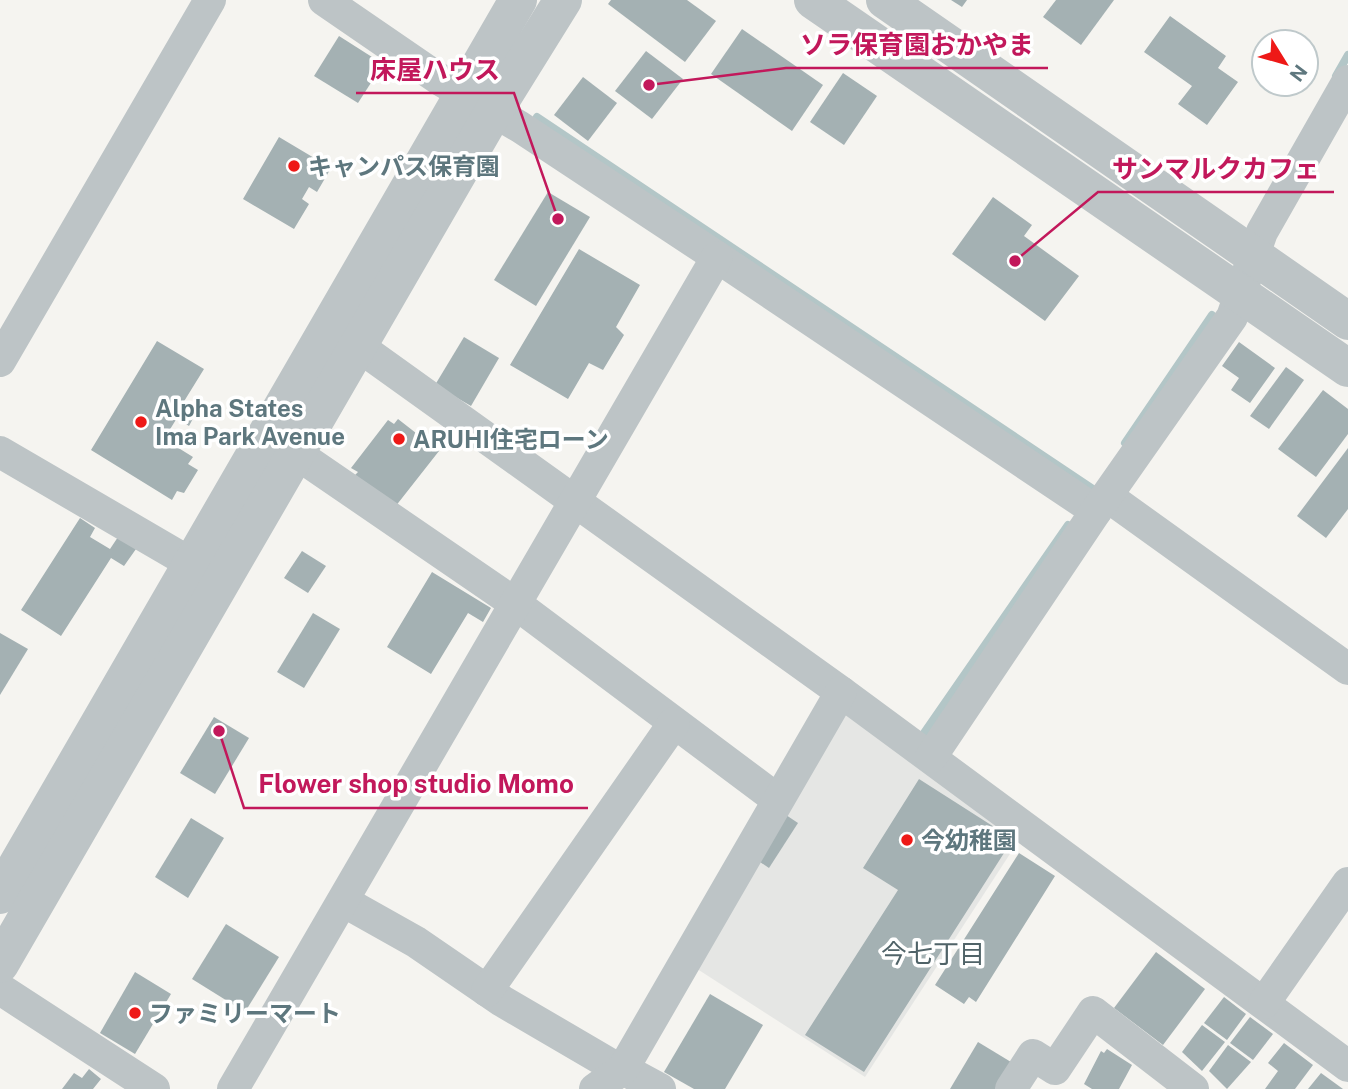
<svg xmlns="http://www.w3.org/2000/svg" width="1348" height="1089" font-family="'Public Sans','Noto Sans JP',sans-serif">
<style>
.built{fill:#e5e6e4}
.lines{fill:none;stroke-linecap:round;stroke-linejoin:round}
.stream{stroke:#b3c6c7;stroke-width:8}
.building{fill:#a4b1b3}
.minor{stroke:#bdc4c6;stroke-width:32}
.tertiary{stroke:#bdc4c6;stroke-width:38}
.poi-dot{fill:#ee1917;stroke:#fff;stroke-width:2.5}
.labels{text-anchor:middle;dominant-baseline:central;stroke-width:7;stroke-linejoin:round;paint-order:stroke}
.poi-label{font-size:24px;font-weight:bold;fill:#5e777e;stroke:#fff;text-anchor:start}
.neighbourhood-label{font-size:26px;fill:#506368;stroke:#fff}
.leader{fill:none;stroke:#c2185b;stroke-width:2.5}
.callout-dot{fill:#c2185b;stroke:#fff;stroke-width:2.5}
.callout-label{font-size:26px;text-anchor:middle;font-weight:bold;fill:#c2185b;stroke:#fff;stroke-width:7;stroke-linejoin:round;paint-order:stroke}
</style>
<rect width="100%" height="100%" fill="#f5f4f0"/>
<path class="built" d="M847,712L1019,840L865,1077L691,965Z"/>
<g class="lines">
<g class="stream">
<path d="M1336,76L1348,55"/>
<path d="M537,117L1093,489"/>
<path d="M1125,443L1212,315"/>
<path d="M924,733L1068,525"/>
</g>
</g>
<g class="building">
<path d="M611,0H687L716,21L685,62L608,4Z"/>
<path d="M951,0H967L962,7Z"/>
<path d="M1056,0H1114L1081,45L1043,17Z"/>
<path d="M1170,16L1226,56L1218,68L1238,82L1207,125L1178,104L1192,86L1144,52Z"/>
<path d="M742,29L823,85L792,131L711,74Z"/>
<path d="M339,36L383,64L358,103L314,76Z"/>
<path d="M646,51L683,79L652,119L615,91Z"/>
<path d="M843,73L877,96L844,145L810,122Z"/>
<path d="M583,77L617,103L588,141L554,115Z"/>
<path d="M279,137L331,168L317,192L309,187L302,199L309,204L294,229L243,199Z"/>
<path d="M548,192L590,217L536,306L494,280Z"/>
<path d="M993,197L1032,225L1024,236L1079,276L1045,321L952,254Z"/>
<path d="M579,249L640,285L616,327L624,335L603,370L589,363L568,399L510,365Z"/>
<path d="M464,337L499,358L471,406L435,385Z"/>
<path d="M157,341L204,369L183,403L197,411L189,426L177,418L164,439L193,457L188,464L198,470L184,493L177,491L172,500L91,450Z"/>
<path d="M1239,342L1275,368L1250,403L1231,390L1239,378L1222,366Z"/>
<path d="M1286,367L1304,380L1269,429L1250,416Z"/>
<path d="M1323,390L1348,409V434L1316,477L1278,449Z"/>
<path d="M398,419L439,451L395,507L355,475L358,472L351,468L388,420L394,424Z"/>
<path d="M1348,448V509L1326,538L1297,516Z"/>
<path d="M80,518L95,528L90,537L110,549L118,537L136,549L124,566L111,558L61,636L21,610Z"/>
<path d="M302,551L326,566L308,593L284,578Z"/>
<path d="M432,572L491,608L483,622L468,613L431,674L387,647Z"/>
<path d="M313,613L340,629L304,688L277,672Z"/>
<path d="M0,633L28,649L0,695Z"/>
<path d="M214,717L249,738L215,794L180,773Z"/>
<path d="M919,779L1013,839L864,1072L805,1035L898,890L863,868Z"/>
<path d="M786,815L798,823L769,868L757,860Z"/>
<path d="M191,818L224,838L188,898L155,877Z"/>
<path d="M1019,853L1055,876L976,1002L969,997L964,1004L935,985Z"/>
<path d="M226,924L279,957L245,1012L192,979Z"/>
<path d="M1156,952L1205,989L1163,1045L1114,1008Z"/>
<path d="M135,972L171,994L135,1054L100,1033Z"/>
<path d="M710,994L763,1025L725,1089H694L664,1072Z"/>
<path d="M1224,997L1246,1014L1227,1040L1204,1023Z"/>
<path d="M1250,1017L1273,1034L1253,1060L1230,1043Z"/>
<path d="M1202,1025L1225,1042L1202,1071L1182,1052Z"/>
<path d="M978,1042L1011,1062L995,1089H950Z"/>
<path d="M1284,1043L1313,1065L1295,1089H1265L1278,1071L1268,1063Z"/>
<path d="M1228,1045L1251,1062L1227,1089L1209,1071Z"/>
<path d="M1107,1049L1132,1065L1119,1089H1092L1084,1084L1101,1051L1104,1053Z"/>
<path d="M89,1069L101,1079L93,1089H62L74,1073L82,1078Z"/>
<path d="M1321,1073L1343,1089H1308Z"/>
</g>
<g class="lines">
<g class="minor">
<path d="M324,0L442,81L520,127L717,257L1096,511"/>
<path d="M340,333L841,692L1348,1066"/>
<path d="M0,361L210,0"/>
<path d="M0,452L211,575"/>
<path d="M297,454L516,604L778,800"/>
<path d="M1107,496L1348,669"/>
<path d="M931,757L1096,511L1232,317L1262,232L1348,81"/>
<path d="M343,901L416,942L502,1001L620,1070"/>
<path d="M0,989L154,1089"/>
<path d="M487,991L674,723"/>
<path d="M1264,1003L1348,883"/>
<path d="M623,1069L660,1089"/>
<path d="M233,1089L717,257"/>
<path d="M595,1089L623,1069L841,692"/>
<path d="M1011,1089L1033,1055L1055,1069L1093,1012L1193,1089"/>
</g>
<g class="tertiary">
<path d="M813,0L1348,368"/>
<path d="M885,0L1348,321"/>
<path d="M0,895L518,0"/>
<path d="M0,964L494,111L563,0"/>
</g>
</g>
<g class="poi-dot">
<circle cx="294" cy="166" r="7"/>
<circle cx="141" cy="422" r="7"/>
<circle cx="399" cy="439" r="7"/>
<circle cx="907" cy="840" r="7"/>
<circle cx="135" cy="1013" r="7"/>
</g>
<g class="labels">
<g class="poi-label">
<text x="308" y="166">キャンパス保育園</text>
<text x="155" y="408">Alpha States<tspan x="155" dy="28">Ima Park Avenue</tspan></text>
<text x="413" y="439">ARUHI住宅ローン</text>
<text x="921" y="840">今幼稚園</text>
<text x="149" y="1013">ファミリーマート</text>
</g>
<g class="neighbourhood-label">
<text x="933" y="953">今七丁目</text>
</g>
</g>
<path class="leader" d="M649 85L786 68H1048M558 219L514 93H356M1015 261L1098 192H1334M219 731L244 808H588"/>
<g class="callout-dot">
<circle cx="649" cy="85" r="7"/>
<circle cx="558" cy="219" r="7"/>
<circle cx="1015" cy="261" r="7"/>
<circle cx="219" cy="731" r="7"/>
</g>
<g class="callout-label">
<text x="917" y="54">ソラ保育園おかやま</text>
<text x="435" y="79">床屋ハウス</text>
<text x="1216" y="178">サンマルクカフェ</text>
<text x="416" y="793">Flower shop studio Momo</text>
</g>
<g transform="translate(1285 63) rotate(127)"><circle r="33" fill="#ffffff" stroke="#bfc9cb" stroke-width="2"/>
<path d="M0-5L12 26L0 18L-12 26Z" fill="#ee1917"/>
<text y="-10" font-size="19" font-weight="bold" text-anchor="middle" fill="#5e777e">N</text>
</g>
</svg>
